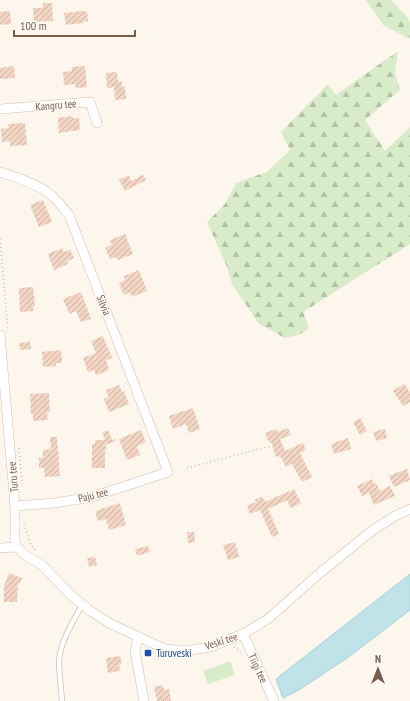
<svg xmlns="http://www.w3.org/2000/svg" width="410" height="701" font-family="'PT Sans Narrow',sans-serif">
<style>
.forest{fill:url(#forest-firs)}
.pitch{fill:#d8ecc9}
.water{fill:#bfe3e8;stroke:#a5d3da}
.building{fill:url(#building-hatch)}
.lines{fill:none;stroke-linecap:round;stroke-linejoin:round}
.service-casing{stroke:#d1beb0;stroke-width:6}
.minor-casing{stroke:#d1beb0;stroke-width:10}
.path{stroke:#d9b8a5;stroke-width:1.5;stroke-dasharray:1 3;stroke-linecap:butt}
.service{stroke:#fff;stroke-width:4.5}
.minor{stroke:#fff;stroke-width:9}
.transit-dot{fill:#1a4fb4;stroke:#fffaf3;stroke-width:1.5}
.labels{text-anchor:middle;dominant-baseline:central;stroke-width:3;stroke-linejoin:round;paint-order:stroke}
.street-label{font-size:11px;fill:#7a5c4d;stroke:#fffaf3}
.transit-label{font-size:11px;fill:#164399;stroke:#fffaf3;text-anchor:start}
</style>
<defs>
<pattern id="forest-firs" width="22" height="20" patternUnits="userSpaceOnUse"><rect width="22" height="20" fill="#d8ecc9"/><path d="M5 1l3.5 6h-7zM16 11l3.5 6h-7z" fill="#b4c2a5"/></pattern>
<pattern id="building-hatch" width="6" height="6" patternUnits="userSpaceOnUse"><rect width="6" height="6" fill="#f3d5c3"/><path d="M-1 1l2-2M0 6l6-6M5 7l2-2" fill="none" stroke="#cab0a1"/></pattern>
</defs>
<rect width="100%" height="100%" fill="#fdf6ec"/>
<g class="forest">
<path d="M366,0H391L408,18L410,23V39L383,25Z"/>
<path d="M398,51L395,73L400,90L365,120L385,151L410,127V244L303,312L309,328L301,334L285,338L259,324L232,284L227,267L207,222L225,204L236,183L267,172L290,150L281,132L328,84L336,95Z"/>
</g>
<path class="pitch" d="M230,661L235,675L208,684L203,671Z"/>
<path class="water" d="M410,574V610L350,656L299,690L283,698L276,679Z"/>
<g class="building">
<path d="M43,3H52L53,21L34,22L33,8H43Z"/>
<path d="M10,11L11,24L0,25V12Z"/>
<path d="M82,11L87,12L88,21L83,22V23L66,25L64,13Z"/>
<path d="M14,66L15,78L0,79V68Z"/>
<path d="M85,66L87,87L76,88L75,84L64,85L63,72L72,71V67Z"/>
<path d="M117,72L118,82L122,81V87H125L126,99L115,100L114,87L107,88L106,73Z"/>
<path d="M72,116V118H79L80,130L59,133L58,118Z"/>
<path d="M25,123L27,145L10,146V141L2,142L1,129L9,128L8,124Z"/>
<path d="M129,175L131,181L143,175L146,180L125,191L119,180Z"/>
<path d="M43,200L52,222L39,227L30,205Z"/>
<path d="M125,234L133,254L118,260L116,257L110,259L105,248L112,245L110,240Z"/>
<path d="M62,248L64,252L70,250L74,258L67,261L68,264L54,270L48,254Z"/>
<path d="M139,270L147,291L132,297L130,292L124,295L119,283L125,280L124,276Z"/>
<path d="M33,287L35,306L33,307V311L20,312L19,288Z"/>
<path d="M81,292L91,319L81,322L76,311L69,314L63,299Z"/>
<path d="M103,336L112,358L106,360L109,370L96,375L94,370L88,372L83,358L96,353L91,341Z"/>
<path d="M30,342L31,349L20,350L19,343Z"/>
<path d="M61,350L62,363H56V366L43,367L42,352Z"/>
<path d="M404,384L410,392V402L403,406L393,391Z"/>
<path d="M119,385L122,392L124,391L129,404L109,412L104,399L109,397L106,390Z"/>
<path d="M49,393L50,412H47L48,420L33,421V414H31L30,394Z"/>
<path d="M193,408L200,429L189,433L186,424L173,429L169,416Z"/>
<path d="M360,418L367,431L360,435L353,422Z"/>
<path d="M288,428L291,435L280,439L285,451L303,443L306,450L300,453L312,477L302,482L292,464L286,467L280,456L276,457L271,442L269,443L265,433L276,429L277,432Z"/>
<path d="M385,429L387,438L376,441L373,432Z"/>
<path d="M108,430L112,440L116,439V441L105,445L107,449L105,450V468H92V444H95V440H105L102,432Z"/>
<path d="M141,430L146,442L137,446L140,455L127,460L119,439Z"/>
<path d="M50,437H57L60,476L45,477L44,468H39V458H43V450L51,449Z"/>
<path d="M348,438L351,449L334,454L331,444Z"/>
<path d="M407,469L410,480L394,487L389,476Z"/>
<path d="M372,479L374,484L376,483L380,491L390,486L395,496L374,505L369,493L362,496L357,486Z"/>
<path d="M294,489L301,503L291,508L287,500L268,509L279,534L272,537L260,510L250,514L247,506L256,502L255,500L262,496L265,502Z"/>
<path d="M120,503L126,525L109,530L106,519L98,521L95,511Z"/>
<path d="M187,532H194L195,542L188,543Z"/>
<path d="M235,542L239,557L228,560L223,545Z"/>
<path d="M148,546L150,552L137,556L135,549Z"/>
<path d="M95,557L97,565L89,567L87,558Z"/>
<path d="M9,573L22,578L20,584L18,583L17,602H4V586Z"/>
<path d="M120,656L122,664L119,665L120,671L108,673L106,658Z"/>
<path d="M163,685L164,690L169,689L171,701H157L154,687Z"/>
</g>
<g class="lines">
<g class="service-casing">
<path id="service" d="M62,701C61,687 59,674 59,660C61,640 73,622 82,605"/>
</g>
<g class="minor-casing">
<g id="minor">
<path d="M0,109L90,102L97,123"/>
<path d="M0,172C15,177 38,184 50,194C58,200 63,208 69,215L168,472L92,497L55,503L15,506"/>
<path d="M0,335L15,506V540L17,547"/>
<path d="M0,548L17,547L25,555L42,565L72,596L89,610L111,624L165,649L185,651L210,647L243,634L268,619L321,572L373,530L395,516L410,509"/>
<path d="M243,634L274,701"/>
<path d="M138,637L135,651L144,701"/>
</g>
</g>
<g class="path">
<path d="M0,239L8,331"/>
<path d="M19,448L22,484"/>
<path d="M187,468L271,446"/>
<path d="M24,524L31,545L36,551"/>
<path d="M234,647L241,652"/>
</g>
<use href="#service" class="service"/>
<use href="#minor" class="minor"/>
</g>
<rect class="transit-dot" x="144" y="649" width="8" height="8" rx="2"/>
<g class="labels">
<g class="street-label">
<text transform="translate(56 105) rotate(-5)">Kangru tee</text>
<text transform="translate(104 305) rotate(69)">Silvia</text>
<text transform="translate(13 477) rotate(-95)">Turu tee</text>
<text transform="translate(93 495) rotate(-14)">Paju tee</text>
<text transform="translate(221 641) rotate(-18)">Veski tee</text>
<text transform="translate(258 668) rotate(65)">Tiigi tee</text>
</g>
<g class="transit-label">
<text x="156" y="653">Turuveski</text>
</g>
</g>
<g transform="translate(378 669)" stroke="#fffaf3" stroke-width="3" paint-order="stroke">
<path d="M0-3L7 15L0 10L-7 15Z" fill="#7a5c4d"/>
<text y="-6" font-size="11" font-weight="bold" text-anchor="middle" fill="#7a5c4d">N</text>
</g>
<path d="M14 30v6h121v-6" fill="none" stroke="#7a5c4d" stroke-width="2"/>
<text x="20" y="30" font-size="12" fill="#7a5c4d" stroke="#fffaf3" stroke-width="3" paint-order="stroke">100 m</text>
</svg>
